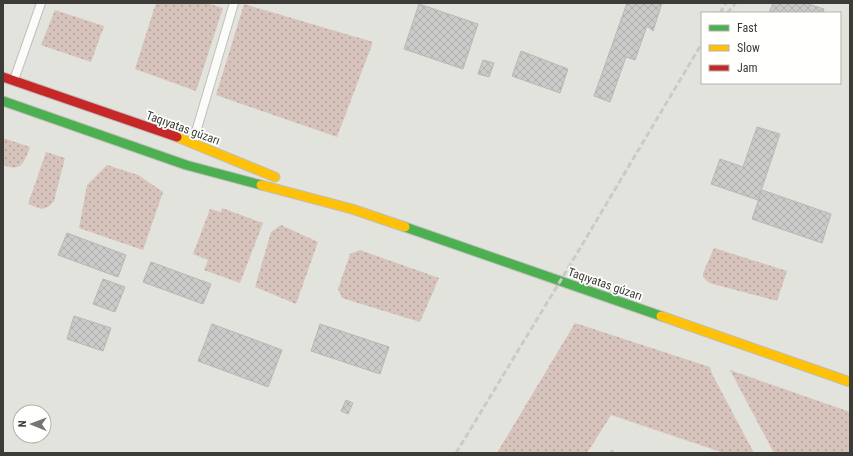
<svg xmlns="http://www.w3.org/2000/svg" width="853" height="456" font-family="'Roboto Condensed',sans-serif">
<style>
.grass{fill:url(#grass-dots)}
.building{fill:url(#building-cross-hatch);stroke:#b7b8b5}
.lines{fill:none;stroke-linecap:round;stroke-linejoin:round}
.lane-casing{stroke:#c0bfbb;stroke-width:10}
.fast-casing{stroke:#bfbfbc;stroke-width:11}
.slow-casing{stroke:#bfbfbc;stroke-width:11}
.jam-casing{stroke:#bfbfbc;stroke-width:11}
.lane{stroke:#fbfbfa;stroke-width:8}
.fast{stroke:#4caf50;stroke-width:9}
.slow{stroke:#ffc107;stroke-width:9}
.jam{stroke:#c62828;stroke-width:9}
.rail{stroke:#cacac9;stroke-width:3;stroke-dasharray:6 3;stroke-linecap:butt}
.labels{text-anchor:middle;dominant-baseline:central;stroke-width:3.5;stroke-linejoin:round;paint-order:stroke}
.street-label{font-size:12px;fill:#3c3b38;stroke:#fffffe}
</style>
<defs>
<pattern id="grass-dots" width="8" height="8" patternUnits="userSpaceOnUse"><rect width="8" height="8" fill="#d6c3bb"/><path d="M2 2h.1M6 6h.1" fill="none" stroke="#afa099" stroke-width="1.8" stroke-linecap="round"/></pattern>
<pattern id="building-cross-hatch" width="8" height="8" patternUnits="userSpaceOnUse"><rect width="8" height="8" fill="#cacbc8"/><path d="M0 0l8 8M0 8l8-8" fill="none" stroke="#aeafad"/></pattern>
</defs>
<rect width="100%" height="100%" fill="#e3e3de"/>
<g class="grass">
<path d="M156,3H207L223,8L196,91L135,69Z"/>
<path d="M244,4L373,42L337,137L216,95Z"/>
<path d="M55,10L104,26L91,62L41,45Z"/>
<path d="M3,138L30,147C24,163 22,172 3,165Z"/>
<path d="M46,152L65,158L54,201L48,207L41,209L28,204Z"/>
<path d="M107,165L138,175L163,192L143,250L79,228L87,185Z"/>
<path d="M222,208L263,223L240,283L204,270L208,260L193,254L210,209L221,212Z"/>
<path d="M281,225L318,242L296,304L255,287L271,232Z"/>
<path d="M714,248L787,271L777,301L709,283L703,277V273Z"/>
<path d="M360,250L439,278L420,322L342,298L338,289L350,254Z"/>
<path d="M575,323L710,367L712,374L754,453H724L611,415L587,453H497Z"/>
<path d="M730,370L850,412V453H774Z"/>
</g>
<g class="building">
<path d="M627,3H662L653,31L647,26L635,60L626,57L610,102L594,96Z"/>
<path d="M773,3H805L824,9L823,13H769Z"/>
<path d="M419,4L478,24L463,69L404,49Z"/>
<path d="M521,51L568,69L560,93L512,76Z"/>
<path d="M483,60L494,63L489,77L478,74Z"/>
<path d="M757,127L780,134L758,200L711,184L720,159L743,167Z"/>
<path d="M762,190L831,214L822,243L752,219Z"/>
<path d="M67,233L126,255L118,277L58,255Z"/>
<path d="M151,262L211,284L203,304L143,282Z"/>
<path d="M103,279L125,287L115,312L93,304Z"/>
<path d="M74,316L111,328L103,351L67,339Z"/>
<path d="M212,324L282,350L268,387L198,361Z"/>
<path d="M320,324L389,347L380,374L311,351Z"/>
<path d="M346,400L353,403L348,414L341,411Z"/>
</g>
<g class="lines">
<g class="lane-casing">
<g id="lane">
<path d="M14,80L41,3"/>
<path d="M193,142L234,3"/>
</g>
</g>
<g class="fast-casing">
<g id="fast">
<path d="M3,101L186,165L261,185"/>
<path d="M405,227L661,316"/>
</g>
</g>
<g class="slow-casing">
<g id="slow">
<path d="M177,137L275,177"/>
<path d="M261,185L352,209L405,227"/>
<path d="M661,316L850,382"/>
</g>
</g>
<g class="jam-casing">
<path id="jam" d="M3,77L177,137"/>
</g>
<use href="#lane" class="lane"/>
<use href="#fast" class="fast"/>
<use href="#slow" class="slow"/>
<use href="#jam" class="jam"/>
<g class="rail">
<path d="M720,13L726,3"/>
<path d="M727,13L736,3"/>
<path d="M456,453L579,250L702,43"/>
<path d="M611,453L613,450"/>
</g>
</g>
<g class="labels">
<g class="street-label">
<text transform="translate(183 128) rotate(20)">Taqıyatas gúzarı</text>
<text transform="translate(605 284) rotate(19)">Taqıyatas gúzarı</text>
</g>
</g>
<rect width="853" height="456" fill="none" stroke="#3c3b38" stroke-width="8"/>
<rect x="701" y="12" width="140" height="72" fill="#fffffe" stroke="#b1b1af"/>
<rect x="709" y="25" width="20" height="6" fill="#4caf50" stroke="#b1b1af"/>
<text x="737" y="32" font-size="12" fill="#3c3b38">Fast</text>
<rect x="709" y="45" width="20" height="6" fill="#ffc107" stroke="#b1b1af"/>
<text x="737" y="52" font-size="12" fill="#3c3b38">Slow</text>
<rect x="709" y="65" width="20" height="6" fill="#c62828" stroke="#b1b1af"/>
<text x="737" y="72" font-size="12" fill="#3c3b38">Jam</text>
<g transform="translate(32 424) rotate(271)"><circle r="19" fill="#fffffe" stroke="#b1b1af"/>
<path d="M0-3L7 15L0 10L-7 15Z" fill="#767672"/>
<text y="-6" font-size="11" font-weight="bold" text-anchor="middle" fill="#3c3b38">N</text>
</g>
</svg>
